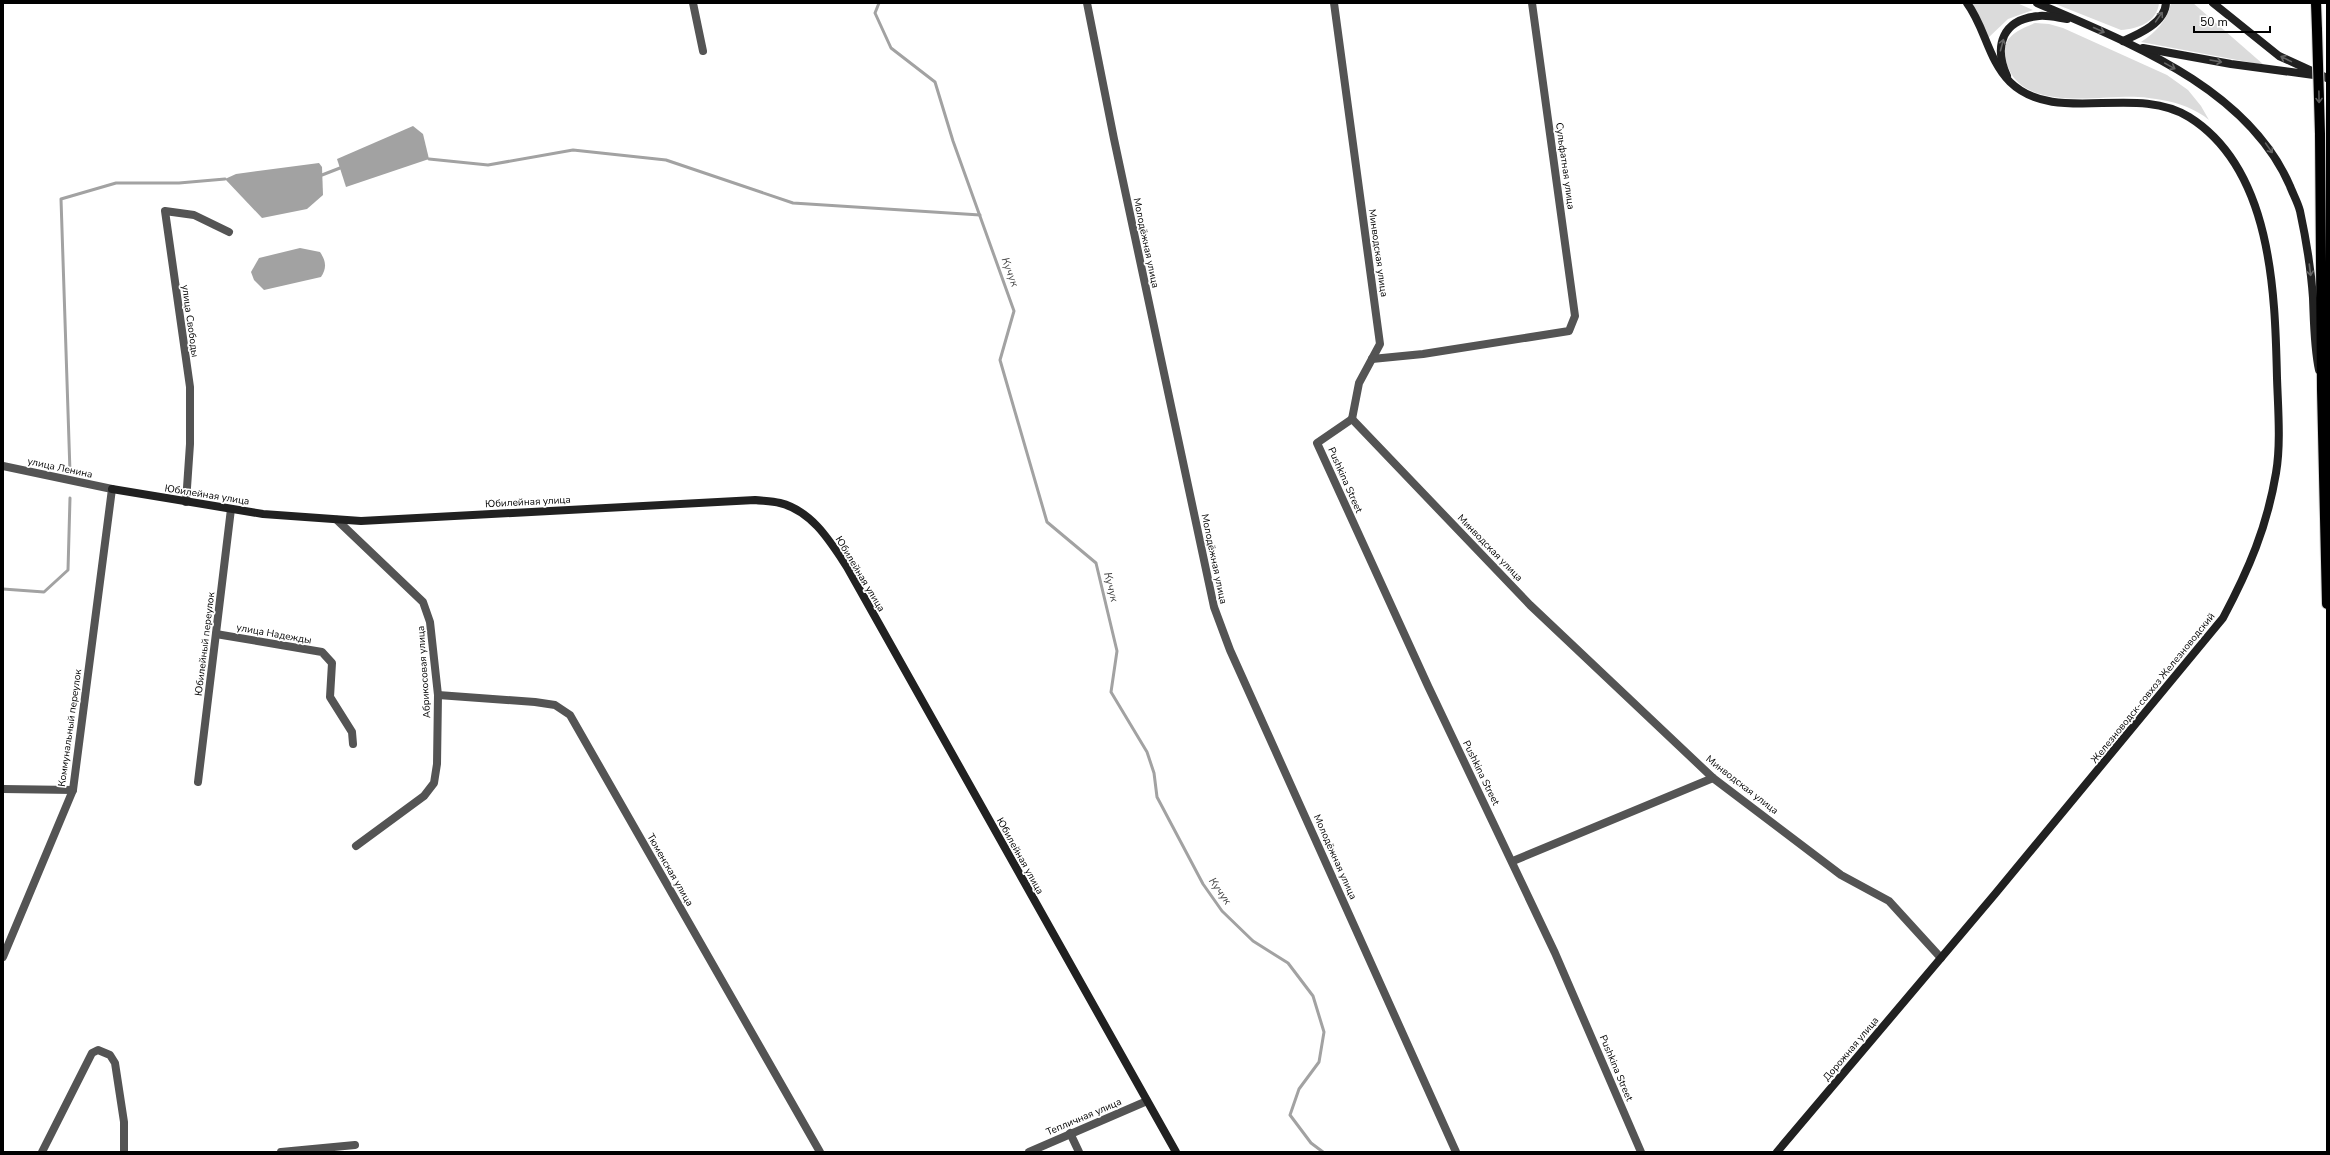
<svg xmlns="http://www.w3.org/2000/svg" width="2330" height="1155" font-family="'Nunito Sans',sans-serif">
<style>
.green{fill:#dbdbdb}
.water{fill:#a2a2a2}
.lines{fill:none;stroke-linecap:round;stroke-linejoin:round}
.stream{stroke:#a2a2a2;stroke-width:3}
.primary-casing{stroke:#dbdbdb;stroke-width:12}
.street{stroke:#545454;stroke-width:8}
.secondary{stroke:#212121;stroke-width:8}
.primary{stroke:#000;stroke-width:10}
.primary-bridge-casing{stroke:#dbdbdb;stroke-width:12;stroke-linecap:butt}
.primary-bridge{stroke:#000;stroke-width:10}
.oneway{stroke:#646464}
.oneway2{stroke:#595959}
.labels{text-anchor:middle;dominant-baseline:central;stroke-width:3.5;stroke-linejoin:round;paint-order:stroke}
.street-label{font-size:10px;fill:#000;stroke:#fff}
.water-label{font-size:11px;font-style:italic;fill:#434343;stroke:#fff}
</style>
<rect width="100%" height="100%" fill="#fff"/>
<g class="green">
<path d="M1972,3H2017L2033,10L2008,19L1988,38Z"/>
<path d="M2053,3H2159C2157,22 2138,29 2121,30Z"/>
<path d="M2171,3H2193L2264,65L2141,42C2156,32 2167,21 2171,3Z"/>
<path d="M2035,23L2049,24L2063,28L2167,75L2188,90L2201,106L2209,120C2196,109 2179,103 2162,100C2154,99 2146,97 2138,97C2102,95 2035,110 2012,75C2007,66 2004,59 2005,49C2006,34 2023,28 2035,23Z"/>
</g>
<g class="water">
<path d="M413,126L423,134L429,159L346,187L337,159Z"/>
<path d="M319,163L322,167L323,195L307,209L262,218L225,179L236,174Z"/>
<path d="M300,248L320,252C326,261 327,268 321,277L264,290L254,280L251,272L259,258Z"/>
</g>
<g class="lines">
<g class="stream">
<path d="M879,3L875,13L891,48L935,82L953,141L1014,311L1000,360L1047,522L1096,563L1117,651L1111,692L1147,752L1154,773L1157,797L1203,884L1222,911L1253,941L1288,963L1313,996L1324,1032L1319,1062L1299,1089L1290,1115L1311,1143L1323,1152"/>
<path d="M429,159L488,165L573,150L666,160L793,203L980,215"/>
<path d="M322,175L340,168"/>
<path d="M70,472L61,199L116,183H179L225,179"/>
<path d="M3,589L44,592L68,570L70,498"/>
</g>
<g class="primary-casing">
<g id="primary">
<path d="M2316,3L2317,30"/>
<path d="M2320,134L2322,390L2327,604"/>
</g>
</g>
<g class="street">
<path d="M693,3L703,51"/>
<path d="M1087,3L1114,139L1214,607L1230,650L1456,1152"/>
<path d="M1334,3L1380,344L1359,383L1352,419"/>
<path d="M1372,359L1423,354L1569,331L1575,316L1532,3"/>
<path d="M1352,419L1317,443L1428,686L1555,953L1641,1152"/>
<path d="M1352,419L1530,605L1713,778L1841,875L1889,901L1941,958"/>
<path d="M3,466L112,489L73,790L3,957"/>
<path d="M186,502L190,444V387L165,211L194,215L229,232"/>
<path d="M337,520L423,602L430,622L438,695L437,764L434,783L424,796L356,846"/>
<path d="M216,634L322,652L332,663L330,697L352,732L353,744"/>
<path d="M438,695L535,702L555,705L570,715L820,1152"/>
<path d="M198,782L231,509"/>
<path d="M3,789L73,790"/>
<path d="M1513,861L1713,778"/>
<path d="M1070,1133L1079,1152"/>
<path d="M42,1152L92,1053L98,1050L110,1055L115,1063L124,1122V1152"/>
<path d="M281,1152L355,1145"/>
<path d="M1029,1152L1147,1101"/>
</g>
<g class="secondary">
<path d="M2037,3C2129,43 2247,87 2290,186C2293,194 2298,203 2300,211C2306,239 2311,269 2313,298C2314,322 2314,346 2319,370"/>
<path d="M2213,3L2279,56L2327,78"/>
<path d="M2123,41C2139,34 2165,23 2166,3"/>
<path d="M2143,48L2231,64L2321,76"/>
<path d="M2007,76C1993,45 2003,19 2039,16C2048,15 2059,18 2067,19"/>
<path d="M112,489L263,514L361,521L755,500C763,501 772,501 780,503C812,511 830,541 847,567L1176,1152"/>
<path d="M1777,1152L1995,894L2223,618C2249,569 2267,527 2276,473C2281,444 2278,408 2277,378C2275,292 2272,169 2189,117C2135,83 2055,126 2010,82C1988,60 1985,27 1967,3"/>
</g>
<use href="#primary" class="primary"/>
<g class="primary-bridge-casing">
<path id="primary-bridge" d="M2317,30L2320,134"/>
</g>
<use href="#primary-bridge" class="primary-bridge"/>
</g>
<defs><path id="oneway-shaft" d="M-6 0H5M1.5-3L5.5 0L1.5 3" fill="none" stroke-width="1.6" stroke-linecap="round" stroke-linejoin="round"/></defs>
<g class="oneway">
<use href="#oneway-shaft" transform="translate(2159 17) rotate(-55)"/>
<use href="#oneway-shaft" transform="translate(2099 30) rotate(24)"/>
<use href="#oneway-shaft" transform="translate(2002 45) rotate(-75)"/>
<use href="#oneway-shaft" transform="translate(2286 59) rotate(-154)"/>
<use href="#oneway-shaft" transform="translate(2216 61) rotate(10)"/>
<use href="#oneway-shaft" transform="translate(2170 66) rotate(29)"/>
<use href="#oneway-shaft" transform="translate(2269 148) rotate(55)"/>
<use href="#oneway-shaft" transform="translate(2310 270) rotate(83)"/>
</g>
<use class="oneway2" href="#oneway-shaft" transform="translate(2319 97) rotate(89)"/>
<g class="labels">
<g class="street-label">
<text transform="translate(1565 166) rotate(82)">Сульфатная улица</text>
<text transform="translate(1146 243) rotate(78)">Молодёжная улица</text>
<text transform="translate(1378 253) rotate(82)">Минводская улица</text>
<text transform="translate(190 321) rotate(82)">улица Свободы</text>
<text transform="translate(60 468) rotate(12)">улица Ленина</text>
<text transform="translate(1345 480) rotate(66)">Pushkina Street</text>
<text transform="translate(207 495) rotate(9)">Юбилейная улица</text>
<text transform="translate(528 502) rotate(-3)">Юбилейная улица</text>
<text transform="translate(1490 548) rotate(46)">Минводская улица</text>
<text transform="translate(1214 559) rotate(78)">Молодёжная улица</text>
<text transform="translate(860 574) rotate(59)">Юбилейная улица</text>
<text transform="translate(274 634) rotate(10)">улица Надежды</text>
<text transform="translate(205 644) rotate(-83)">Юбилейный переулок</text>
<text transform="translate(424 672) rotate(-94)">Абрикосовая улица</text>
<text transform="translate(2153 688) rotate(-51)">Железноводск-совхоз Железноводский</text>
<text transform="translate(70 728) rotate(-82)">Коммунальный переулок</text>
<text transform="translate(1481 773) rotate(64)">Pushkina Street</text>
<text transform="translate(1742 785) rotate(38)">Минводская улица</text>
<text transform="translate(1020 856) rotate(61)">Юбилейная улица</text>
<text transform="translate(1335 857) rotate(66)">Молодёжная улица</text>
<text transform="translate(670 870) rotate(60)">Тюменская улица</text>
<text transform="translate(1851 1049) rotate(-50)">Дорожная улица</text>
<text transform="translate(1616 1068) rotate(67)">Pushkina Street</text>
<text transform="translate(1084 1117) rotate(-23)">Тепличная улица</text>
</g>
<g class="water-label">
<text transform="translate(1010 272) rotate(70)">Кучук</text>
<text transform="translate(1111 587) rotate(76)">Кучук</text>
<text transform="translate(1220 891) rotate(55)">Кучук</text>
</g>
</g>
<rect width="2330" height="1155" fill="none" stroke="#000000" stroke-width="8"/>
<path d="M2194 26v6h76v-6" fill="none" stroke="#000000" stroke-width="2"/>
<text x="2200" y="26" font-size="12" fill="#000000" stroke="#ffffff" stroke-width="3" paint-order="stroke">50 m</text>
</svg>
